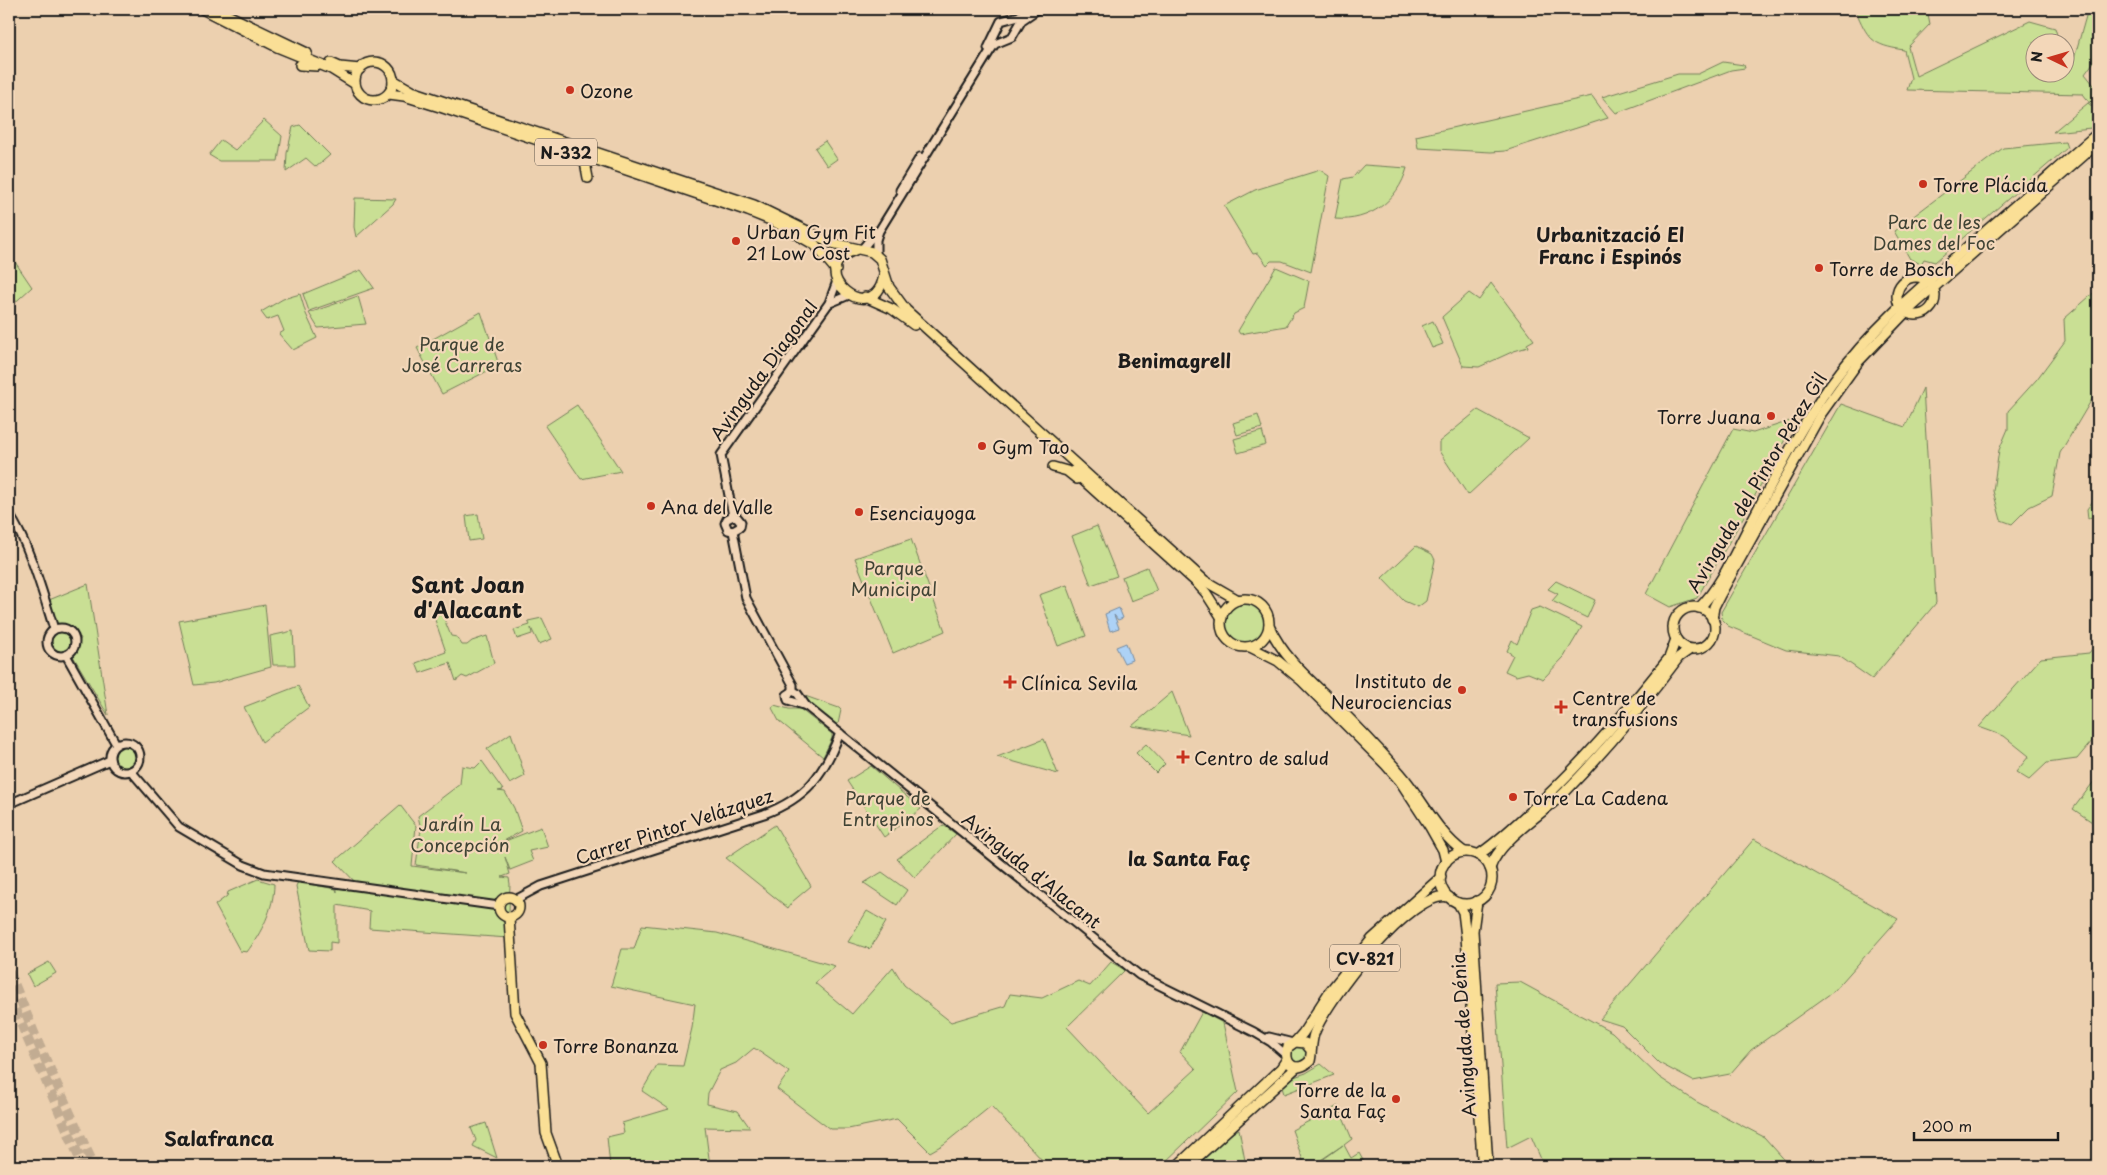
<svg xmlns="http://www.w3.org/2000/svg" width="2107" height="1175" font-family="'Playpen Sans',sans-serif">
<style>
.green{fill:#c9df94;stroke:#727e58}
.water{fill:#add2f6;stroke:#73899f}
.lines{fill:none;stroke-linecap:round;stroke-linejoin:round}
.highway-tunnel{stroke:#c2ac92;stroke-width:10;stroke-dasharray:10 5;stroke-linecap:butt}
.minor-casing{stroke:#1c1c1c;stroke-width:11}
.major-casing{stroke:#1c1c1c;stroke-width:12}
.minor{stroke:#f3d7b9;stroke-width:7}
.major{stroke:#fadf96;stroke-width:9}
.poi-dot{fill:#c8321e;stroke:#f3d7b9;stroke-width:2}
.labels{text-anchor:middle;dominant-baseline:central;stroke-width:4.5;stroke-linejoin:round;paint-order:stroke}
.shield{fill:#f3d7b9;stroke:#5c544b;stroke-width:1}
.shield-label{font-size:16px;font-weight:bold;fill:#1c1c1c}
.poi-label{font-size:18px;fill:#1c1c1c;stroke:#f3d7b9;text-anchor:start}
.park-label{font-size:18px;fill:#3f4334;stroke:#f3d7b9}
.street-label{font-size:18px;fill:#1c1c1c;stroke:#f3d7b9}
.neighbourhood-label{font-size:19px;font-weight:bold;fill:#1c1c1c;stroke:#f3d7b9}
.district-label{font-size:22px;font-weight:bold;fill:#1c1c1c;stroke:#f3d7b9}
</style>
<rect width="100%" height="100%" fill="#ecd0af"/>
<filter id="ink" filterUnits="userSpaceOnUse"><feTurbulence type="fractalNoise" baseFrequency=".02" numOctaves="2"/><feDisplacementMap in="SourceGraphic" scale="10" xChannelSelector="R" yChannelSelector="G"/><feConvolveMatrix kernelMatrix="1 2 1 2 8 2 1 2 1" color-interpolation-filters="sRGB"/></filter>
<g filter="url(#ink)">
<g class="green">
<path d="M1855,9H1927L1930,24L1908,47L1916,76L2030,21L2055,28L2059,42H2034V72H2064L2065,63V66H2072L2088,9H2098V56L2085,74L2098,90V123L2091,128L2053,132L2088,103L2094,108L2083,94L1907,90L1911,78L1904,50C1871,45 1868,39 1855,9Z"/>
<path d="M1723,62L1744,65L1745,68L1731,70L1616,113L1602,97L1678,74H1698Z"/>
<path d="M1592,96L1608,118L1505,151L1491,152L1418,148L1416,136Z"/>
<path d="M264,120L282,136L278,161H219L209,155L221,140L235,150Z"/>
<path d="M300,125L330,155L316,167L306,158L286,172L287,153L293,127Z"/>
<path d="M825,141L837,159L827,166L815,148Z"/>
<path d="M2065,142L2067,148L1935,262L1924,259L1921,264L1910,259L1894,231L2003,148Z"/>
<path d="M1364,165L1407,168C1398,201 1369,222 1335,219L1343,179L1353,177Z"/>
<path d="M1320,170L1329,176L1311,272L1282,261H1271L1267,265L1258,253L1253,254L1224,206L1255,190Z"/>
<path d="M355,198L396,199L393,204L356,237L354,227Z"/>
<path d="M9,253L32,287L9,308Z"/>
<path d="M1276,267L1309,281L1304,308L1294,313L1286,326L1240,334L1238,331Z"/>
<path d="M361,270L374,288L309,311L303,294Z"/>
<path d="M1491,283L1534,340L1527,344L1528,347L1514,351L1479,367L1463,366L1442,317L1469,293L1479,300Z"/>
<path d="M2098,289V389L2060,453L2052,496L2029,507L2012,524L2001,520L1993,491L1999,450L2008,429V411L2037,379L2065,341L2064,319Z"/>
<path d="M300,294L306,314L317,338L293,350L279,334L284,331L278,316L267,320L261,312L283,299Z"/>
<path d="M358,296L366,324L318,328L309,313Z"/>
<path d="M481,312L499,365L442,394L417,348Z"/>
<path d="M1433,321L1443,344L1432,348L1422,326Z"/>
<path d="M1923,388L1936,603L1872,679L1839,656L1786,650L1728,626L1722,620L1721,612L1841,404L1905,427Z"/>
<path d="M577,405L621,471L581,479L545,426Z"/>
<path d="M1478,410L1529,438L1468,495L1439,451V442Z"/>
<path d="M1258,415L1262,428L1237,435L1233,423Z"/>
<path d="M1796,419L1744,516L1697,598L1670,607L1646,594L1733,429L1753,433Z"/>
<path d="M1262,431L1266,445L1238,453L1234,439Z"/>
<path d="M2098,494V513L2088,519L2087,509Z"/>
<path d="M478,514L482,539L469,541L466,516Z"/>
<path d="M1097,526L1117,576L1091,585L1072,536Z"/>
<path d="M911,539L945,631L893,653L855,558Z"/>
<path d="M1416,546L1432,554L1435,560L1426,601L1418,607L1404,601L1382,578Z"/>
<path d="M1147,567L1157,591L1131,601L1122,577Z"/>
<path d="M1556,581L1595,600L1587,618L1552,601L1558,594L1548,589Z"/>
<path d="M88,584L108,715L73,656L81,638L56,623L49,600Z"/>
<path d="M1067,585L1086,636L1058,646L1039,595Z"/>
<circle cx="1245" cy="623" r="21"/>
<path d="M265,605L271,667L214,683L194,685L179,621Z"/>
<path d="M1540,607L1582,627L1564,657L1543,679L1528,673L1516,676L1505,671L1513,655L1507,651L1512,640L1517,644L1531,610Z"/>
<path d="M442,614L451,636L457,637L462,645H467L472,641L487,636L494,663L467,678L462,676L456,681L450,663L420,673L416,663L446,652L434,617Z"/>
<path d="M542,618L552,639L539,644L531,628L532,634L517,639L514,630L530,625L528,621Z"/>
<path d="M293,631L295,665H273L270,636Z"/>
<circle cx="60" cy="642" r="11"/>
<path d="M2098,641V734L2077,759L2047,763L2029,780L2016,772L2029,756L2004,736L1979,727L2041,658L2089,653Z"/>
<path d="M298,686L309,707L262,742L244,707Z"/>
<path d="M1172,692L1189,735L1132,726Z"/>
<path d="M805,696L839,708L841,710L838,724L835,725L804,697Z"/>
<path d="M774,705L789,709H800L832,734V738L823,757L779,721L772,708Z"/>
<path d="M511,733L525,776L510,784L487,749Z"/>
<path d="M1044,739L1058,774L997,757Z"/>
<path d="M1146,744L1165,764L1156,773L1136,753Z"/>
<circle cx="125" cy="757" r="11"/>
<path d="M482,761L503,790L498,791L505,792L514,808L522,831L500,843L541,827L548,847L529,851L533,861L510,870L505,857L510,874L502,877L509,878L510,884L508,938L369,928L370,911L337,905V943L330,942V951L309,950L296,886L298,882L336,889L337,892V885L360,887L335,861L400,805L416,826L412,866L466,873L416,865L421,829L418,816L460,784L462,766L475,768Z"/>
<path d="M871,766L921,809L884,837L847,781Z"/>
<path d="M2098,776V826L2073,809Z"/>
<path d="M775,825L811,886L792,902L788,908L726,858Z"/>
<path d="M943,825L956,834L915,878L897,859Z"/>
<path d="M1754,839L1898,919L1834,991L1751,1050L1730,1074L1693,1081L1659,1063L1622,1026L1600,1019Z"/>
<path d="M882,872L907,890L897,905L864,883Z"/>
<path d="M258,879L274,884C274,909 261,933 247,952L240,951L215,905L227,896L228,892Z"/>
<path d="M867,911L886,922L870,949L848,942Z"/>
<path d="M642,925L717,933L835,966L815,983L852,1014L893,967L904,985L951,1022L1005,1006L1010,994L1042,998L1078,981L1090,986L1111,962L1125,970L1067,1027L1148,1113L1196,1069L1180,1052L1202,1012L1223,1023L1238,1092L1161,1166H1042L1045,1163L991,1106L944,1144L930,1152L897,1119L848,1129H830L777,1089L789,1072L754,1048L736,1063L720,1070L708,1093L707,1104L738,1111L750,1128L705,1127L710,1166H610L607,1137L624,1133L622,1123L669,1109L642,1091L657,1065L683,1066L692,1028L695,1004L611,986L622,949H634Z"/>
<path d="M49,962L56,973L33,986L27,974Z"/>
<path d="M1520,982L1612,1032L1659,1077L1695,1101L1764,1137L1790,1166H1544L1531,1136L1507,1148L1495,983Z"/>
<circle cx="1299" cy="1054" r="8"/>
<path d="M1321,1064L1334,1075L1284,1094L1282,1087L1294,1077L1306,1073Z"/>
<path d="M1338,1106L1352,1139L1344,1145L1351,1158L1359,1153L1366,1166H1314L1343,1145L1312,1166H1305L1292,1130Z"/>
<path d="M486,1123L497,1158L473,1146L476,1140L471,1128Z"/>
<path d="M1239,1129L1246,1166H1192L1215,1144Z"/>
</g>
<g class="water">
<path d="M1119,608L1123,618L1118,620L1114,615L1119,628L1110,631L1105,614Z"/>
<path d="M1126,643L1132,660L1124,663L1116,647Z"/>
</g>
<g class="lines">
<g class="highway-tunnel">
<path d="M9,971L39,1045L94,1166"/>
<path d="M9,996L83,1166"/>
</g>
<g class="minor-casing">
<g id="minor">
<path d="M988,48L1001,21L1019,16L1030,9"/>
<path d="M900,190L920,157"/>
<path d="M862,249L876,232"/>
<path d="M876,255V240L879,231L990,51L995,44L1012,37L1022,20L1038,9"/>
<path d="M830,303L849,295"/>
<path d="M9,514C29,543 43,594 54,629"/>
<path d="M733,516L721,455L829,303L837,281"/>
<path d="M733,516L737,517L741,522L740,527L733,531"/>
<path d="M733,516L727,519L725,523L728,530L733,531"/>
<path d="M733,531L746,598L793,685V691"/>
<circle cx="61" cy="642" r="14"/>
<path d="M66,655L116,744"/>
<path d="M793,691L787,695L788,700L806,706L816,714L1139,975L1254,1032L1271,1042L1286,1055"/>
<path d="M793,691L797,693L806,706"/>
<circle cx="125" cy="757" r="15"/>
<path d="M131,771L179,827L243,865L264,873L499,906"/>
<path d="M9,804L110,760"/>
<path d="M515,900L541,886L764,814C807,798 824,774 840,733"/>
<path d="M1269,1037L1293,1043"/>
</g>
</g>
<g class="major-casing">
<g id="major">
<path d="M202,9L277,47L331,69L355,84"/>
<path d="M215,9L307,53"/>
<circle cx="374" cy="81" r="19"/>
<path d="M331,63L340,67L360,69"/>
<path d="M300,65L317,66"/>
<path d="M393,80L412,91L754,205L832,243L872,252L880,259L889,287L906,310L1205,581L1238,600"/>
<path d="M389,94L404,96L443,108L748,211L775,222L815,245L836,270"/>
<path d="M574,156L585,162L588,178"/>
<path d="M855,250C800,269 874,332 884,275"/>
<circle cx="1916" cy="296" r="19"/>
<path d="M865,297L892,309L914,325"/>
<path d="M1053,467L1067,471L1077,479"/>
<path d="M1073,471L1196,582L1206,593L1222,618"/>
<circle cx="1245" cy="623" r="24"/>
<circle cx="1694" cy="628" r="21"/>
<path d="M1699,608C1721,586 1734,555 1748,528C1774,479 1799,429 1831,384C1869,331 1918,289 1967,247C2011,210 2054,171 2098,133"/>
<path d="M1712,619L1714,607L1720,595L1821,414L1859,361L1906,312L2098,143"/>
<path d="M1269,626C1283,657 1308,678 1332,701C1355,724 1378,748 1400,773C1422,798 1436,832 1464,852"/>
<path d="M1250,647L1278,661L1302,681L1385,764L1400,781L1430,827L1443,850L1446,862"/>
<circle cx="1466" cy="878" r="26"/>
<path d="M1478,855C1495,844 1510,830 1525,816C1578,769 1625,713 1669,658L1676,639"/>
<path d="M1490,868C1500,839 1543,814 1565,792C1606,750 1644,704 1679,657L1689,650"/>
<circle cx="509" cy="907" r="10"/>
<path d="M1477,901L1473,931L1488,1166"/>
<path d="M1458,903L1463,912L1466,937L1482,1158"/>
<path d="M509,917L515,1013L541,1063L546,1133L558,1166"/>
<path d="M1295,1042L1303,1033L1330,991L1372,939L1441,877"/>
<path d="M1311,1050L1305,1043L1295,1042L1288,1047C1283,1066 1297,1073 1310,1061C1312,1052 1311,1043 1314,1034C1326,1001 1412,888 1449,897"/>
<path d="M1177,1166L1281,1068L1287,1059"/>
<path d="M1188,1166L1297,1067"/>
</g>
</g>
<use href="#minor" class="minor"/>
<use href="#major" class="major"/>
</g>
</g>
<g class="poi-dot">
<circle cx="570" cy="90" r="5"/>
<circle cx="1923" cy="184" r="5"/>
<circle cx="736" cy="241" r="5"/>
<circle cx="1819" cy="268" r="5"/>
<circle cx="1771" cy="416" r="5"/>
<circle cx="982" cy="446" r="5"/>
<circle cx="651" cy="506" r="5"/>
<circle cx="859" cy="512" r="5"/>
<path d="M1007.5 674.5h5v5h5v5h-5v5h-5v-5h-5v-5h5z"/>
<circle cx="1462" cy="690" r="5"/>
<path d="M1558.5 699.5h5v5h5v5h-5v5h-5v-5h-5v-5h5z"/>
<path d="M1180.5 749.5h5v5h5v5h-5v5h-5v-5h-5v-5h5z"/>
<circle cx="1513" cy="797" r="5"/>
<circle cx="543" cy="1045" r="5"/>
<circle cx="1396" cy="1099" r="5"/>
</g>
<g class="labels">
<g class="shield">
<rect x="535" y="138.5" width="62" height="27" rx="4"/>
<rect x="1330" y="944.5" width="70" height="27" rx="4"/>
</g>
<g class="shield-label">
<text x="566" y="152">N-332</text>
<text x="1365" y="958">CV-821</text>
</g>
<g class="poi-label">
<text x="580" y="90">Ozone</text>
<text x="1933" y="184">Torre Plácida</text>
<text x="746" y="231">Urban Gym Fit<tspan x="746" dy="21">21 Low Cost</tspan></text>
<text x="1829" y="268">Torre de Bosch</text>
<text x="1761" y="416" text-anchor="end">Torre Juana</text>
<text x="992" y="446">Gym Tao</text>
<text x="661" y="506">Ana del Valle</text>
<text x="869" y="512">Esenciayoga</text>
<text x="1452" y="680" text-anchor="end">Instituto de<tspan x="1452" dy="21">Neurociencias</tspan></text>
<text x="1021" y="682">Clínica Sevila</text>
<text x="1572" y="697">Centre de<tspan x="1572" dy="21">transfusions</tspan></text>
<text x="1194" y="757">Centro de salud</text>
<text x="1523" y="797">Torre La Cadena</text>
<text x="553" y="1045">Torre Bonanza</text>
<text x="1386" y="1089" text-anchor="end">Torre de la<tspan x="1386" dy="21">Santa Faç</tspan></text>
</g>
<g class="park-label">
<text x="1934" y="221">Parc de les<tspan x="1934" dy="21">Dames del Foc</tspan></text>
<text x="462" y="343">Parque de<tspan x="462" dy="21">José Carreras</tspan></text>
<text x="894" y="567">Parque<tspan x="894" dy="21">Municipal</tspan></text>
<text x="888" y="797">Parque de<tspan x="888" dy="21">Entrepinos</tspan></text>
<text x="460" y="823">Jardín La<tspan x="460" dy="21">Concepción</tspan></text>
</g>
<g class="street-label">
<text transform="translate(763 370) rotate(-54)">Avinguda Diagonal</text>
<text transform="translate(1756 482) rotate(-59)">Avinguda del Pintor Pérez Gil</text>
<text transform="translate(674 826) rotate(-18)">Carrer Pintor Velázquez</text>
<text transform="translate(1032 870) rotate(39)">Avinguda d'Alacant</text>
<text transform="translate(1463 1035) rotate(-94)">Avinguda de Dénia</text>
</g>
<g class="neighbourhood-label">
<text x="1610" y="234">Urbanització El<tspan x="1610" dy="22">Franc i Espinós</tspan></text>
<text x="1174" y="360">Benimagrell</text>
<text x="1189" y="858">la Santa Faç</text>
<text x="219" y="1138">Salafranca</text>
</g>
<g class="district-label">
<text x="468" y="583">Sant Joan<tspan x="468" dy="25">d'Alacant</tspan></text>
</g>
</g>
<rect width="2107" height="1175" fill="none" stroke="#f3d7b9" stroke-width="30"/>
<rect x="15" y="15" width="2077" height="1145" fill="none" stroke="#1c1c1c" stroke-width="2" filter="url(#ink)"/>
<g transform="translate(2050 58) rotate(275)"><circle r="24" fill="#f3d7b9" stroke="#9d8c7a"/>
<path d="M0-4L9 19L0 12L-9 19Z" fill="#c8321e"/>
<text y="-8" font-size="14" font-weight="bold" text-anchor="middle" fill="#1c1c1c">N</text>
</g>
<path d="M1914 1132v8h144v-8" fill="none" stroke="#1c1c1c" stroke-width="2.5"/>
<text x="1922" y="1132" font-size="15" fill="#1c1c1c" stroke="#f3d7b9" stroke-width="4" paint-order="stroke">200 m</text>
</svg>
